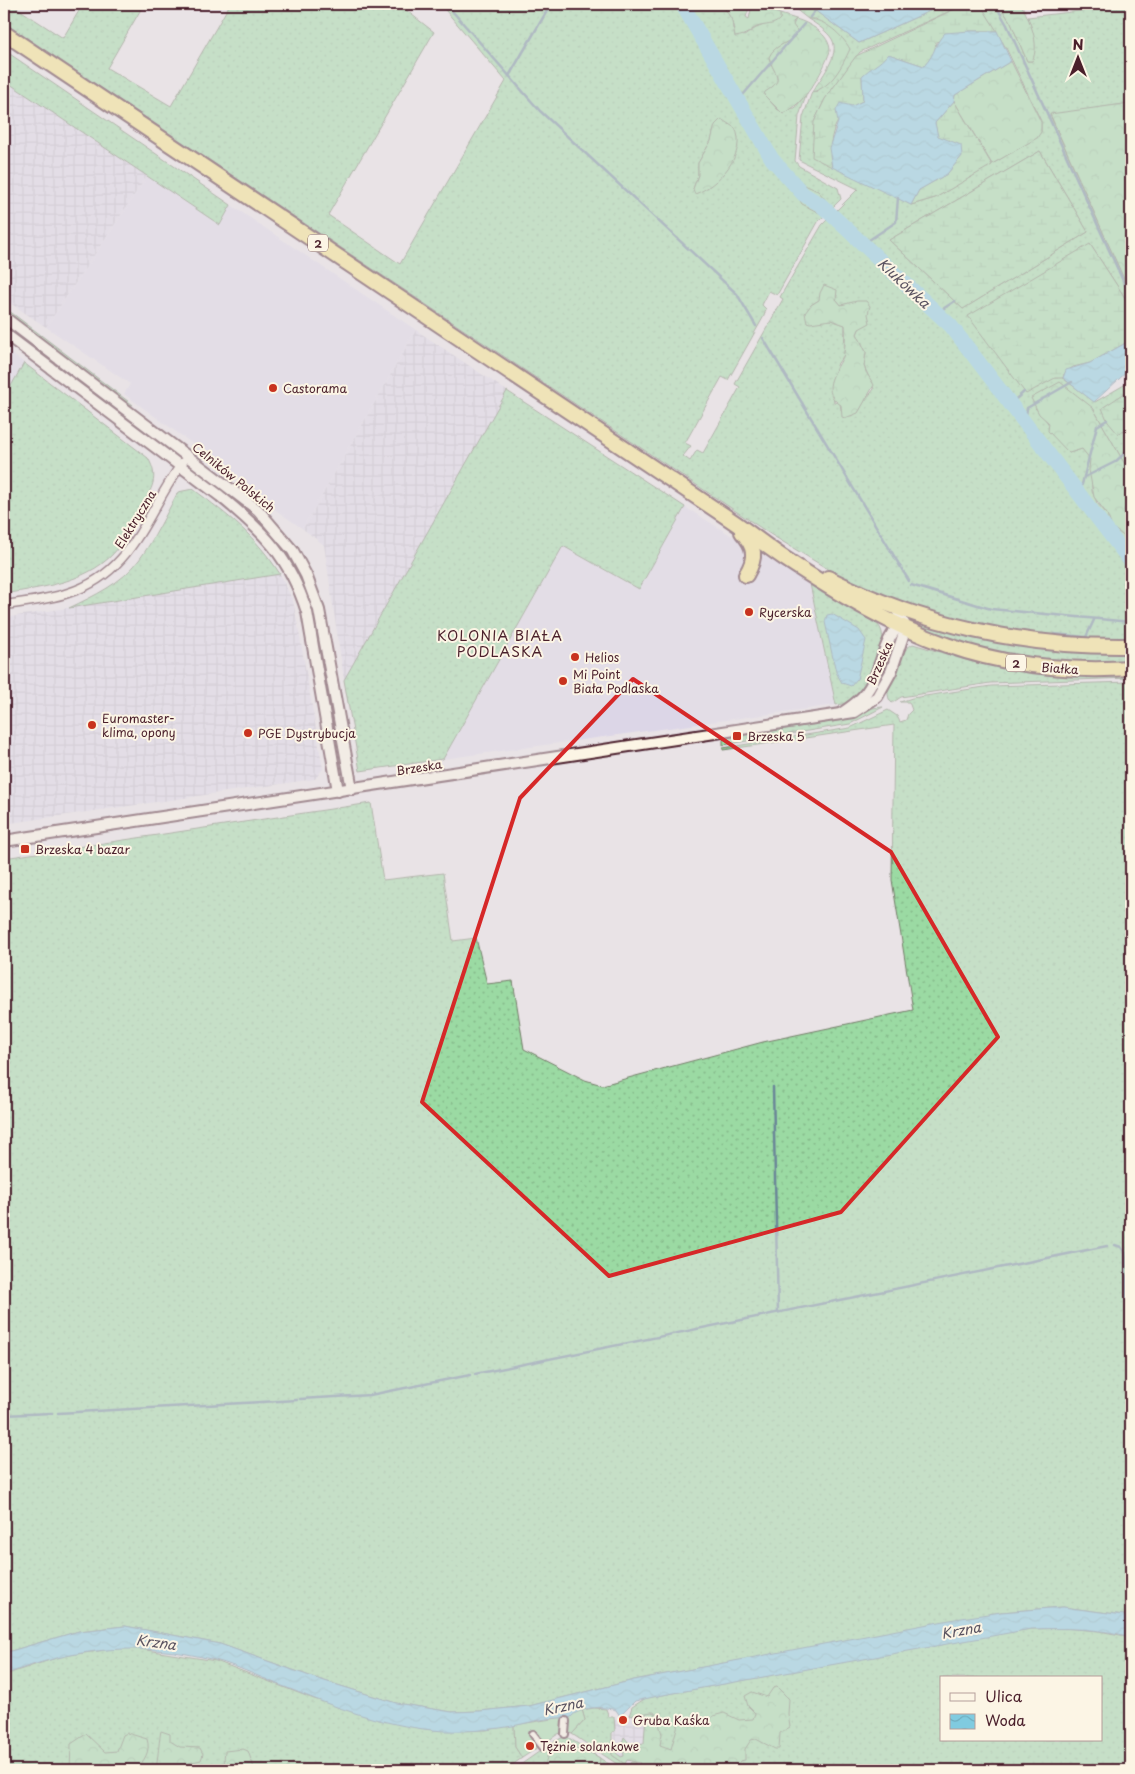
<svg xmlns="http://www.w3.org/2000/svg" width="1135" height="1774" font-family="'Playpen Sans',sans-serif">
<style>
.built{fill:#dcd6e7}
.industrial{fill:url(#industrial-grid)}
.grass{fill:url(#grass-dots);stroke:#727c67;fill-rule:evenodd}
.forest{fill:url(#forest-crowns);stroke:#727c67}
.wetland{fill:url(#wetland-marsh);stroke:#727c67}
.green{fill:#9bdaa3;stroke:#727c67}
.water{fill:url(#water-waves);stroke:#6a8698}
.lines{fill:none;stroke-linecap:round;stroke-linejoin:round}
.stream{stroke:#6a8698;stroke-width:2.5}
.river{stroke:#80cbe0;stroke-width:15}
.pedestrian-casing{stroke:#4a1f2b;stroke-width:10}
.minor-casing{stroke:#4a1f2b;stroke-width:11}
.tertiary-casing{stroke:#4a1f2b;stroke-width:14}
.trunk-casing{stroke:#4a1f2b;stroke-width:18}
.pedestrian{stroke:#fcf5e5;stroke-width:6}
.minor{stroke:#fcf5e5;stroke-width:8}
.tertiary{stroke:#fcf5e5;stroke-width:10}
.trunk{stroke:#f6e381;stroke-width:14}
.marked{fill:none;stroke:#d62828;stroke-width:4;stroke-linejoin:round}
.poi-dot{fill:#c8321e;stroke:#fcf5e5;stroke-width:2}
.labels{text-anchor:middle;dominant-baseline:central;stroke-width:4;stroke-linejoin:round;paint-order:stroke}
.shield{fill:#fcf5e5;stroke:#7f5f63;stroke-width:1}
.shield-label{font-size:11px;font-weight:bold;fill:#4a1f2b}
.poi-label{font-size:12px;fill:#4a1f2b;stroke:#fcf5e5;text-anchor:start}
.street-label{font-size:12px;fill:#4a1f2b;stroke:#fcf5e5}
.water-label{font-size:14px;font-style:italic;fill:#5a5361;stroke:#fcf5e5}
.neighbourhood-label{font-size:14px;letter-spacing:1px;fill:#4a1f2b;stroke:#fcf5e5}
</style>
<defs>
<pattern id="industrial-grid" width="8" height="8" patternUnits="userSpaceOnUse" patternTransform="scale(1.25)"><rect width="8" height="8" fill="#dcd6e7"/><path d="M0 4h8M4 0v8" fill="none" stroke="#beb7c6"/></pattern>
<pattern id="grass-dots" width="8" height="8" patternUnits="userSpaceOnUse" patternTransform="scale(1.25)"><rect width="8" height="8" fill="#9bdaa3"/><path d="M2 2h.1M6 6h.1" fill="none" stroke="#87bb8c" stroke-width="1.8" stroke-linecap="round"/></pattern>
<pattern id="forest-crowns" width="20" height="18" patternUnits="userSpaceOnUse" patternTransform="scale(1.25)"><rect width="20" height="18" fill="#9bdaa3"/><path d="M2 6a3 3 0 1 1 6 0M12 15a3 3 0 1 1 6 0" fill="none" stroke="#87bb8c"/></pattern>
<pattern id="wetland-marsh" width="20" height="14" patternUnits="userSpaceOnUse" patternTransform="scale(1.25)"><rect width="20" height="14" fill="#9bdaa3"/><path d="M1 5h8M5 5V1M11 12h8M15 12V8" fill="none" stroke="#87bb8c"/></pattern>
<pattern id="water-waves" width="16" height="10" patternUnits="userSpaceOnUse" patternTransform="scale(1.25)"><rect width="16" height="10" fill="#80cbe0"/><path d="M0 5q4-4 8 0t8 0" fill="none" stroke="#70aec0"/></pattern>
</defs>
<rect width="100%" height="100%" fill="#e9e3e6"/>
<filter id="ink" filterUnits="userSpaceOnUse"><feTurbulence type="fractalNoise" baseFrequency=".02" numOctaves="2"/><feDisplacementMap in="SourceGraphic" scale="10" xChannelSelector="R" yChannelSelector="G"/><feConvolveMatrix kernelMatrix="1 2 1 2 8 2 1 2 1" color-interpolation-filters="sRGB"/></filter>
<g filter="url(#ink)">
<g class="built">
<path d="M147,176L220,225L231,205L416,330L303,529L277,511L241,479L124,394L130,384L46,327Z"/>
<path d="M4,348L24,363L7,393H4Z"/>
<path d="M685,507L810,584L836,705L443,759L563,546L639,589Z"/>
</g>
<g class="industrial">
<path d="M4,80L147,176L46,327L4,299Z"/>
<path d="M416,330L507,391L344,680L324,545L303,529Z"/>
<path d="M280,574L293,601L298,626L323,769L315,779L4,824V618Z"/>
<path d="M650,1713L656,1745L630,1762L628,1766L612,1755L614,1720L622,1715Z"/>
</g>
<g class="grass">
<path d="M4,4H11L63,38L83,4H144L107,68L171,106L230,4H401L407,11L434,32L328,215L400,264L506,81L440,4H722L732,20L733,29L744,36L756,28L780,19V14L796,19L793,22L798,32C792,44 775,43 769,58C773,71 786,82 768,90L767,98L778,110L795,108L807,93L799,116L795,161L799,166L838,188L841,199L818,222L777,295L769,291L762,305L766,309L764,316L728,380L722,377L685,443L691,446L683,456L690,461L697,450L703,453L740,387L735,384L783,299L780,297L822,225L858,189L799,160L803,117L812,92L818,91L850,49L816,19H808L789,4H806L859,43L945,4H965L860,52L825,99L814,122L871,184L911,205L935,198L1036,138L1041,132V121L1006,48L980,4H999L1011,23L1027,61H1032L1034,38L1028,17L1131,5V103L1050,115L1125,281L1131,290V307L1090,244L1055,378L1061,377L1095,402L1131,381V475L1093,408H1035L1045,419L1069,453L1082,449L1091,459L1092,491L1097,503L1107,514L1112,527L1131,542V642L1035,637L912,609L841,577L770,534L4,23ZM715,126L734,158L719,176L695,194L693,189L698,175V163L711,141ZM1040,151L1088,232L963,309L889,240ZM837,295L836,299L841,305L850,303L868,309L857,334L866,352L864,366L874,389L864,402L859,411L851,416L841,410L840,403L834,402L831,382L838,363L844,355L845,325L831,320L807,322L811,305L819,300Z"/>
<path d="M4,50L231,205L220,225L4,80Z"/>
<path d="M4,307L133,405L125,403L4,311Z"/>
<path d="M24,363L148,458C160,479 151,488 142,507C135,521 128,535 119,547C92,582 44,587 4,594V393H7Z"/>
<path d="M507,391L685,507L639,589L563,546L443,759L360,771L344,680Z"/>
<path d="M193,489C229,516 256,536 280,574L69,608C94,596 122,583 139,560C154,540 166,514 178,492Z"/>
<path d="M810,584L878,625C893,639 868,693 852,701C847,704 841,704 836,705Z"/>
<path d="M917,625H924C993,645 1060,654 1131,654V664L1008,658L912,627Z"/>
<path d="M913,644L976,663L1030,673L1067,677L1131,675V678L990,683L901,697L892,703C879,693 900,649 913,644Z"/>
<path d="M1131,682V1616L1063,1607L1001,1612L634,1680L529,1706L480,1711L452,1712L396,1703L318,1679L220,1644L125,1626L79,1631L4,1653V858L371,803L383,880L443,873L453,941L476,938L487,984L513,981L524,1049L585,1080L602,1085L763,1042L913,1010L892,880L894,725L723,750V748L850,728L888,710L897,716L900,722L906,720L908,714L912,710L909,702H900L912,698L991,686Z"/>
<path d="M883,707L850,724L723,745V740L727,738L844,720L872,708Z"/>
<path d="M1063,1628L1099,1631L1131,1637V1770H636L660,1745L659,1727L654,1712L629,1716L632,1707L646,1698L1003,1633L1031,1629ZM941,1678H1101V1740H941Z"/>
<path d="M127,1647L216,1661L314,1699L404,1725L433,1730H486L514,1725L515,1747L522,1758L505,1770H4V1675L62,1656Z"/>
<path d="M594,1708L606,1709L609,1717H614L615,1731L612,1732V1755L628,1766L631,1762H636L632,1769L626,1770L572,1734L585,1720L582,1710Z"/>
<path d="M566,1736L618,1770H513L553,1742Z"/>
</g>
<g class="forest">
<path d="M722,4L750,5L746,17L749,19L752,5L780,14V19C774,26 765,24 757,27C748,31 749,35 735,37L732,20Z"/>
<path d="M999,4H1021C1029,19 1041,44 1032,61H1027L1011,23Z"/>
<path d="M796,19C809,23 830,34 830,51C822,74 805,103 783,114L764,95L765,92C787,78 774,77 769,57C775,43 792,44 798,32L793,25Z"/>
<path d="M808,19C825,19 842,35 850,49C842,66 832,87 812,92C820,79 841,55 832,39C827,31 816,24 808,19Z"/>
<path d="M1011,61L1041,122V132L1037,138L992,164L954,101L955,95Z"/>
<path d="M1131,103V290L1125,281L1050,114Z"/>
<path d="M721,119L735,128C748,153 718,186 695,194L693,189L698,175V163L711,141L715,125Z"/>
<path d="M824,285L837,290L836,299L841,305L857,301H866L870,306L868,314L870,323L859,329L857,334L866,352L864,366L866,372L874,385L858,413L845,418L842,417L841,405C820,392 834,374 843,357C845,353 846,330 845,325L831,320L810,323L807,322L805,313L811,305L819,300L820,293Z"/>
<path d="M1060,382L1093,408L1131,475V542L1112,527L1107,514L1094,497L1089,470L1090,459L1082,449L1069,453L1048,431L1049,423L1039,414L1031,398Z"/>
<path d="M777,1687L789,1699L788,1714L790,1727L780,1733L779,1749H775L756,1739L751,1740L745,1749V1760L740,1761L737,1765L738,1770H636L640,1763L627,1760L625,1764L612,1755V1740L615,1749L618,1750L616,1753L621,1757L624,1756L622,1743L624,1737L631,1745L644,1743L646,1713L652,1712L656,1714L662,1734L660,1745L671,1749L679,1721L708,1724L713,1716L724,1713L739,1720L753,1719L755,1713L748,1706L745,1696L752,1692L767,1697L773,1688Z"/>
<path d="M161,1731L170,1734V1741L180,1747L200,1748L203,1754L201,1760L180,1765L177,1770H156C157,1765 160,1733 161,1731Z"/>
<path d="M127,1733L147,1739C151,1752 144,1760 136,1770H70L71,1744L86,1734L105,1752L117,1751L123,1735Z"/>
<path d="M562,1747L570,1749L582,1748L600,1758L599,1766L608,1770H539L545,1764L549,1751L556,1752Z"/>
<path d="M243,1749L248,1751L254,1768L250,1770H229C223,1765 224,1758 225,1751Z"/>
</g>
<g class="wetland">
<path d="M965,4H980L997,31H970L936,42L934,55L924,66L888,54L879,65L862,76L863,101C834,113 827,138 832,167L812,157L814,122L825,99L856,56Z"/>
<path d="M954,101L992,165L935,198L911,205L919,190L947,174L962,156L955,144L937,136L935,123Z"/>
<path d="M1040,151L1088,232L963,309L889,240Z"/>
<path d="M800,183L818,191L833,208L825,216L802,204L792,187L793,184Z"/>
<path d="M836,211L857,230L856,240C844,239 835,227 829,217Z"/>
<path d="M1090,244L1131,307V340L1090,363L1073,367L1064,374L1063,378H1055L1026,394L968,316Z"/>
<path d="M1131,389V426L1118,434L1108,422L1102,408Z"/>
</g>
<path class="green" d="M582,1710L585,1720L572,1734L564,1732L558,1734L522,1758L515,1747L514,1725L564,1717Z"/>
<g class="water">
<path d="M806,4H945L859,43Z"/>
<path d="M970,31H997L1011,61L955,95L954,101L935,123L938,136L961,145L962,156L947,174L919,190L911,205L832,167L829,148L838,122L836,110L840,103L852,106L863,101L862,76C871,67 879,65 888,54L924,66C937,52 933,45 945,33Z"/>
<path d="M1131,340V368L1094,402L1063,378L1066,370L1090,363Z"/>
<path d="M832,614L859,630L866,640L857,679L851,686L842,683L836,672L825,622L827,615Z"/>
<path d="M1063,1607L1131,1616V1637C1099,1628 1064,1628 1031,1629L663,1695L635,1701L620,1716L616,1710C602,1706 580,1706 570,1718C553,1717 539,1720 522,1724C497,1730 457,1733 432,1730C383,1725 334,1707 290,1689C265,1680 241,1667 215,1660C139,1641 76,1647 4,1675V1653L79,1631L125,1626L220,1644L318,1679L396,1703L452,1712L480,1711L529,1706L634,1680L955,1619L1001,1612Z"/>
</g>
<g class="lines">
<g class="stream">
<path d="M446,4L540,111L737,294L756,326"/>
<path d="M995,4L1007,25L1124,283L1131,292"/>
<path d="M810,17L815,11"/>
<path d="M509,76L551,4"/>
<path d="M737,102L804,24"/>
<path d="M863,244L896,222L898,198"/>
<path d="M938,312L955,301"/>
<path d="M763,338L909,581"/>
<path d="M1010,404L1024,392"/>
<path d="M1025,424L1027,408L1072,382"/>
<path d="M1085,477L1115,462L1125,453"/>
<path d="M1079,496L1097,426L1107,420"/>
<path d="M1131,500L1125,510L1131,519"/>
<path d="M911,585L991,609L1131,622"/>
<path d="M1054,634L1086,637L1094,620"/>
<path d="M773,1087L778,1312"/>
<path d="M1115,1245L1121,1247L1125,1253L1131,1392"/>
<path d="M475,1374L1107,1246"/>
<path d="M300,1399L370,1395L470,1375"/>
<path d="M58,1413L297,1400"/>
<path d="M4,1415L52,1413"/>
</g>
<path class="river" d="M682,4L772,159L803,194L821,205L951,326L1131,562"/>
<g class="pedestrian-casing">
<g id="pedestrian">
<path d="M533,1734L543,1747"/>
<path d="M565,1734L566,1721"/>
</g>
</g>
<g class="minor-casing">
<path id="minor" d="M4,605C25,602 47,600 68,593C134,573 146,512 183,462"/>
</g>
<g class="tertiary-casing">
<g id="tertiary">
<path d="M4,317L258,510L293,551L306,575L319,610L352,789"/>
<path d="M4,333L220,496C264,532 289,556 307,612L338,791"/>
<path d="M842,713C854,705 865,697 872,683C882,665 885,633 904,623"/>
<path d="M4,841L854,712L877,697L891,672L905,630L896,607"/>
</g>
</g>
<g class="trunk-casing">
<g id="trunk">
<path d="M4,33L731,520C749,532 766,546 784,558C900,635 988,677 1131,668"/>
<path d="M742,532C755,547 757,557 746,575"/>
<path d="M828,578C922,625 1026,648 1131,646"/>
</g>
</g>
<use href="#pedestrian" class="pedestrian"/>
<use href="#minor" class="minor"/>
<use href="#tertiary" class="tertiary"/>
<use href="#trunk" class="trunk"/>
</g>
</g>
<path d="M0 0H1135V1774H0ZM633,679L891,852L998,1037L841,1212L609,1276L422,1102L520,798Z" fill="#e9e3e6" fill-opacity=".55" fill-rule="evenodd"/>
<path class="marked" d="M633,679L891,852L998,1037L841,1212L609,1276L422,1102L520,798Z"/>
<g class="poi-dot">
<circle cx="273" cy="388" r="5"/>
<circle cx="749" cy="612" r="5"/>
<circle cx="575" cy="657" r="5"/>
<circle cx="563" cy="681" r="5"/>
<circle cx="92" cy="725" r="5"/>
<circle cx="248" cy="733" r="5"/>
<rect x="732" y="731" width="10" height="10" rx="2.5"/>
<rect x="20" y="844" width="10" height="10" rx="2.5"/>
<circle cx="623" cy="1720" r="5"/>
<circle cx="530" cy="1746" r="5"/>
</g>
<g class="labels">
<g class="shield">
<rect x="308" y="234.5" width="20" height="17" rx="4"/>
<rect x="1006" y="654.5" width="20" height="17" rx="4"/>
</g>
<g class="shield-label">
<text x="318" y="243">2</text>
<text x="1016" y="663">2</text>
</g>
<g class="poi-label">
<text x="283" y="388">Castorama</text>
<text x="759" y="612">Rycerska</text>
<text x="585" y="657">Helios</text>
<text x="573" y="674">Mi Point<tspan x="573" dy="14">Biała Podlaska</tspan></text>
<text x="102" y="718">Euromaster-<tspan x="102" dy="14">klima, opony</tspan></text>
<text x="258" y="733">PGE Dystrybucja</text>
<text x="747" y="736">Brzeska 5</text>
<text x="35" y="849">Brzeska 4 bazar</text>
<text x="633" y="1720">Gruba Kaśka</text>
<text x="540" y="1746">Tężnie solankowe</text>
</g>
<g class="street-label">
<text transform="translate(234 477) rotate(39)">Celników Polskich</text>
<text transform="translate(135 519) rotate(-58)">Elektryczna</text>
<text transform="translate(879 663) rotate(-66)">Brzeska</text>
<text transform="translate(1060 668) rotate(4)">Białka</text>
<text transform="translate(419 767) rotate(-9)">Brzeska</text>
</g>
<g class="water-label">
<text transform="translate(904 283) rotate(43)">Klukówka</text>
<text transform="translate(961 1630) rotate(-10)">Krzna</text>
<text transform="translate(156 1642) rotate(8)">Krzna</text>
<text transform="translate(563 1706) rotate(-12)">Krzna</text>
</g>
<g class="neighbourhood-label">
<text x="500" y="635">KOLONIA BIAŁA<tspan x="500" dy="16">PODLASKA</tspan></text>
</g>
</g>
<rect width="1135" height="1774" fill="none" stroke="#fcf5e5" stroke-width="20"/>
<rect x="10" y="10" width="1115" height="1754" fill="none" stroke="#4a1f2b" stroke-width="2" filter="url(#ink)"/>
<rect x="940" y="1676" width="162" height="65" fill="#fcf5e5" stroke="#b59f9b"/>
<rect x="950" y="1693" width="25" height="8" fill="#fcf5e5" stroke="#b59f9b"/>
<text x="985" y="1702" font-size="15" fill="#4a1f2b">Ulica</text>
<rect x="950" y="1714" width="25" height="15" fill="url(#water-waves)" stroke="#b59f9b"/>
<text x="985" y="1726" font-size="15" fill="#4a1f2b">Woda</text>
<g transform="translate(1078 58)" stroke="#fcf5e5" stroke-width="4" paint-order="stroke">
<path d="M0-4L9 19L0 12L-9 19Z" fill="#4a1f2b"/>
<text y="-8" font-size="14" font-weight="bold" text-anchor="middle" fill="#4a1f2b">N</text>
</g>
</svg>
